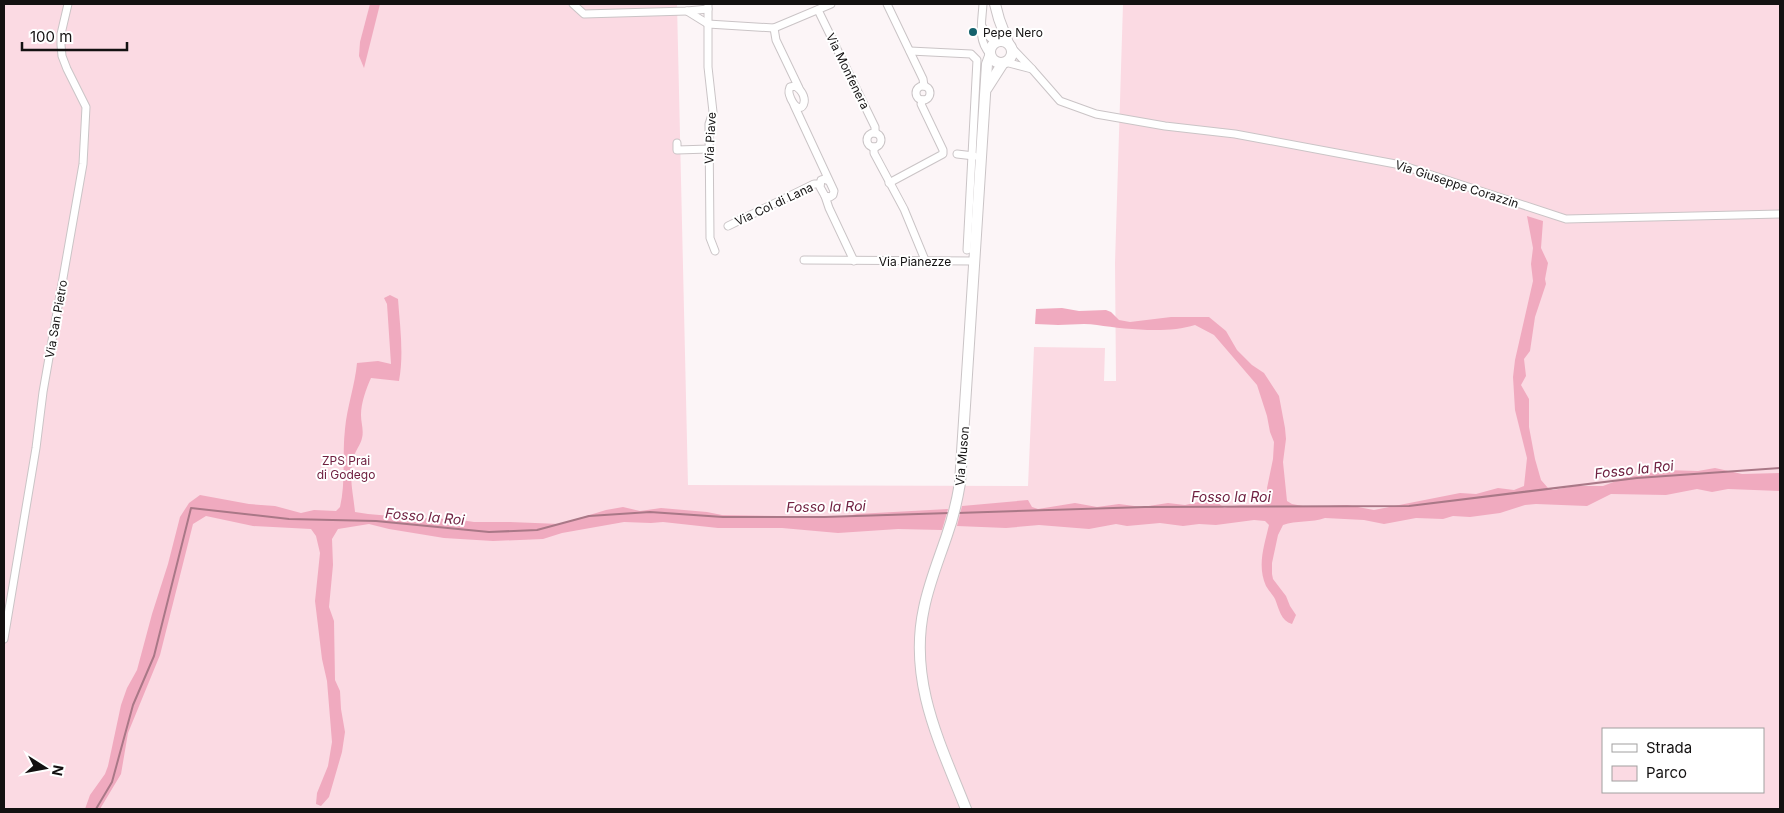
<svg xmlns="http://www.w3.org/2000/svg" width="1784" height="813" font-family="Inter,sans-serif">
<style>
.green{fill:#fbdae3;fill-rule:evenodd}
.forest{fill:#f0aabf}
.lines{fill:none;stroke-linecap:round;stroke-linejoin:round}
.stream{stroke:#a97887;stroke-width:2}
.street-casing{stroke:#cac4c6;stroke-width:9}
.secondary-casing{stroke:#cac4c6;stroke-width:12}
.street{stroke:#fff;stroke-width:7}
.secondary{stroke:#fff;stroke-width:10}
.poi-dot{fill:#14616c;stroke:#fff;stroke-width:2}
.labels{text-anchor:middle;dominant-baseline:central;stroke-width:4;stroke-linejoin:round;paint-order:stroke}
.poi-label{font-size:12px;fill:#131111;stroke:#fff;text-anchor:start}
.street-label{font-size:12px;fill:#131111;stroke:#fff}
.park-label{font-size:12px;fill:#6f2040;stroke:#fff}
.water-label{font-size:14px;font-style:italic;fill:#702141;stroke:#fff}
</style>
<rect width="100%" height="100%" fill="#fcf5f7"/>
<path class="green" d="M4,4H677L688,485L1028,486L1034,347L1105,348L1104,381H1116L1115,263L1123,4H1780V809H4ZM1603,729H1763V792H1603Z"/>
<g class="forest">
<path d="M370,4H380L364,68L359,56L360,42Z"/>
<path d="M1527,216L1543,221L1541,248L1548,263L1545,279L1546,284L1535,317L1530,351L1524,359L1526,376L1521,385L1529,399V427L1535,459L1541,480L1548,488L1553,490L1575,486H1603L1624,478L1665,470L1698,471L1715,468L1742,474L1780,473V491L1728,489L1712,492L1697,489L1666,495L1611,494L1587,506L1536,504L1525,505L1500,513L1470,517L1453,516L1443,519L1416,518L1384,524L1364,520L1325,518C1312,523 1296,520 1283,525L1278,535L1272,563V574L1273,579L1286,596L1290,606L1296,615L1292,624C1281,621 1279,609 1275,599C1273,595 1269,591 1266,586C1257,566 1264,546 1269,525L1265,521L1254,520L1216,525L1199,524L1183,526L1160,523L1127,526L1116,524L1089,529L1039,525L1006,528L957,526L962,506L1028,500L1032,507L1038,509L1075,503L1097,507L1119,504L1142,507L1168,503L1185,505L1203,501L1207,497H1212L1224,508C1238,503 1253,507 1268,504L1269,499L1267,488L1273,459L1274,442L1270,432L1267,416L1257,385L1214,335L1195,325C1167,334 1125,329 1097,325C1084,323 1071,325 1058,325C1051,325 1043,324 1035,324L1036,309L1062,308L1079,311L1106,310L1111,312L1119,320L1130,322L1171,317H1209L1226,331L1237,350L1252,365L1264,373L1279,396L1285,428L1286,439L1283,462L1287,501L1292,504L1308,507L1347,505L1374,510L1460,493L1476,494L1498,488L1514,490L1524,486L1527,458L1515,410L1513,377L1515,360L1533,281L1531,264L1533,248Z"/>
<path d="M390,295L398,299C400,327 404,354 399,381L371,378C366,389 361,403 361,415C361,423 364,430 362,438C361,444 355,451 353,459C349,481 353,491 355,512L368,514L414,518L454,519L474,522H510L560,524L606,510L623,507L640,511L661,508L707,512L722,515L843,517L857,514L948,509L942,530L898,529L838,533L782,528H718L663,522L651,523L624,522L562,533L543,539L493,541L444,538L389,529L369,524L338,529L332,539L333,565L329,607L334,621L335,680L340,691L341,709L345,732L342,752L329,797L321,806L316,804L317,793L328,766L332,742L327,681L322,659L315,601L320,553L316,536L311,529L253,526L206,516L193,524L160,655L128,733L121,774L100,809H85L90,795L105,774L108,766L121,705L127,688L137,670L152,614L168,564L180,517L189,503L200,495L249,504L275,506L301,513L314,510L336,511L340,507C346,482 342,455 345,429C347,407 355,385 357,363L378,361L391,364L387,304L384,298Z"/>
</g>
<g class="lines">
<g class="stream">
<path d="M957,513L1145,507L1409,506L1637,478L1780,468"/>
<path d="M96,809L112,782L133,705L154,656L191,508L289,519L376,521L489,532L537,530L589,516L650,512L723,517H824L950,513"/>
</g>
<g class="street-casing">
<g id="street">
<path d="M573,4L584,14L687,11L708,9"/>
<path d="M708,4V67L713,112L709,124L710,238L715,251"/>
<path d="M887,4L923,79L924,86"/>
<path d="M983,4C982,22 977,40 990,54"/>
<path d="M818,10L875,127V133"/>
<path d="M687,11L708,24L774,28L831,4"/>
<path d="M982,26L986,34L995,42"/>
<path d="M774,28L776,40L799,88"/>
<path d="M910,51L971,54L977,60L967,250"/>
<path d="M1005,62L1032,69L1012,48"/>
<path d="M1032,69L1060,101L1096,114L1165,126L1235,134L1401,165L1566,219L1780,214"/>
<path d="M795,86C813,97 801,120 791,99C789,94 788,92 790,87Z"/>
<circle cx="923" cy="93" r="7"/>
<path d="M794,105L834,191L833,195L830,197L825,196L820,187L821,180L824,179L829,181"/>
<circle cx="874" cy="140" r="7"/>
<path d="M677,143V150L709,149"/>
<path d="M874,147V153L904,209L925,260"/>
<path d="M957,154L974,156"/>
<path d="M889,183L943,154V150L921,104L923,100"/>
<path d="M825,196L829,208L854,261"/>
<path d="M728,226L814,184H820"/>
<path d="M804,260L975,261"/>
<path d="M4,639L36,448L43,392L83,164L86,107L67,69L62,56L61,45V34L68,4"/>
</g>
</g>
<g class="secondary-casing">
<g id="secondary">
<path d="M995,4L999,19L1008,43"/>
<circle cx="1001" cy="52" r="11"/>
<path d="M987,88L1003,63"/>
<path d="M966,809C940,743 908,681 924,608C929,583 939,559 947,535C953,518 957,501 960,483L987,64L990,56"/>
</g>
</g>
<use href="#street" class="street"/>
<use href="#secondary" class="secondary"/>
</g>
<circle class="poi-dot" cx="973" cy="32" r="5"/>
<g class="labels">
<g class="poi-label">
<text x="983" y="32">Pepe Nero</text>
</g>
<g class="street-label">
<text transform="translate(848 71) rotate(64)">Via Monfenera</text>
<text transform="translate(710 138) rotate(-87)">Via Piave</text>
<text transform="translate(1457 184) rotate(18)">Via Giuseppe Corazzin</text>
<text transform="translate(774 204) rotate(-25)">Via Col di Lana</text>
<text x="915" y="261">Via Pianezze</text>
<text transform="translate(56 319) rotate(-80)">Via San Pietro</text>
<text transform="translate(962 456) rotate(-85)">Via Muson</text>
</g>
<g class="park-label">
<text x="346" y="460">ZPS Prai<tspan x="346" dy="14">di Godego</tspan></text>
</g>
<g class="water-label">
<text transform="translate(1634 469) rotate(-6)">Fosso la Roi</text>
<text x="1231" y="496">Fosso la Roi</text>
<text transform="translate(826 506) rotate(-1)">Fosso la Roi</text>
<text transform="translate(425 516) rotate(5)">Fosso la Roi</text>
</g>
</g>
<rect width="1784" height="813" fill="none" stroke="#131111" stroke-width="10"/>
<rect x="1602" y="728" width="162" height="65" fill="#ffffff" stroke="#a1a0a0"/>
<rect x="1612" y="744" width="25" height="8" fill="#ffffff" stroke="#a1a0a0"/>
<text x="1646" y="753" font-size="15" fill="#131111">Strada</text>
<rect x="1612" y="766" width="25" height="15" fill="#fbdae3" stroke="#a1a0a0"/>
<text x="1646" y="778" font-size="15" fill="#131111">Parco</text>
<g transform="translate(45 768) rotate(101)" stroke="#ffffff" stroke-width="4" paint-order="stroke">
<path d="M0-4L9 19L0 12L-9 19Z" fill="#131111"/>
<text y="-8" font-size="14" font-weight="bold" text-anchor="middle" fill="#131111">N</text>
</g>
<path d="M22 42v8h105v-8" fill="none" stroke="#131111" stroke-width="2.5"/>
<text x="30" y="42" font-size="15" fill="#131111" stroke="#ffffff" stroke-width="4" paint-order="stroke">100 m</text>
</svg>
